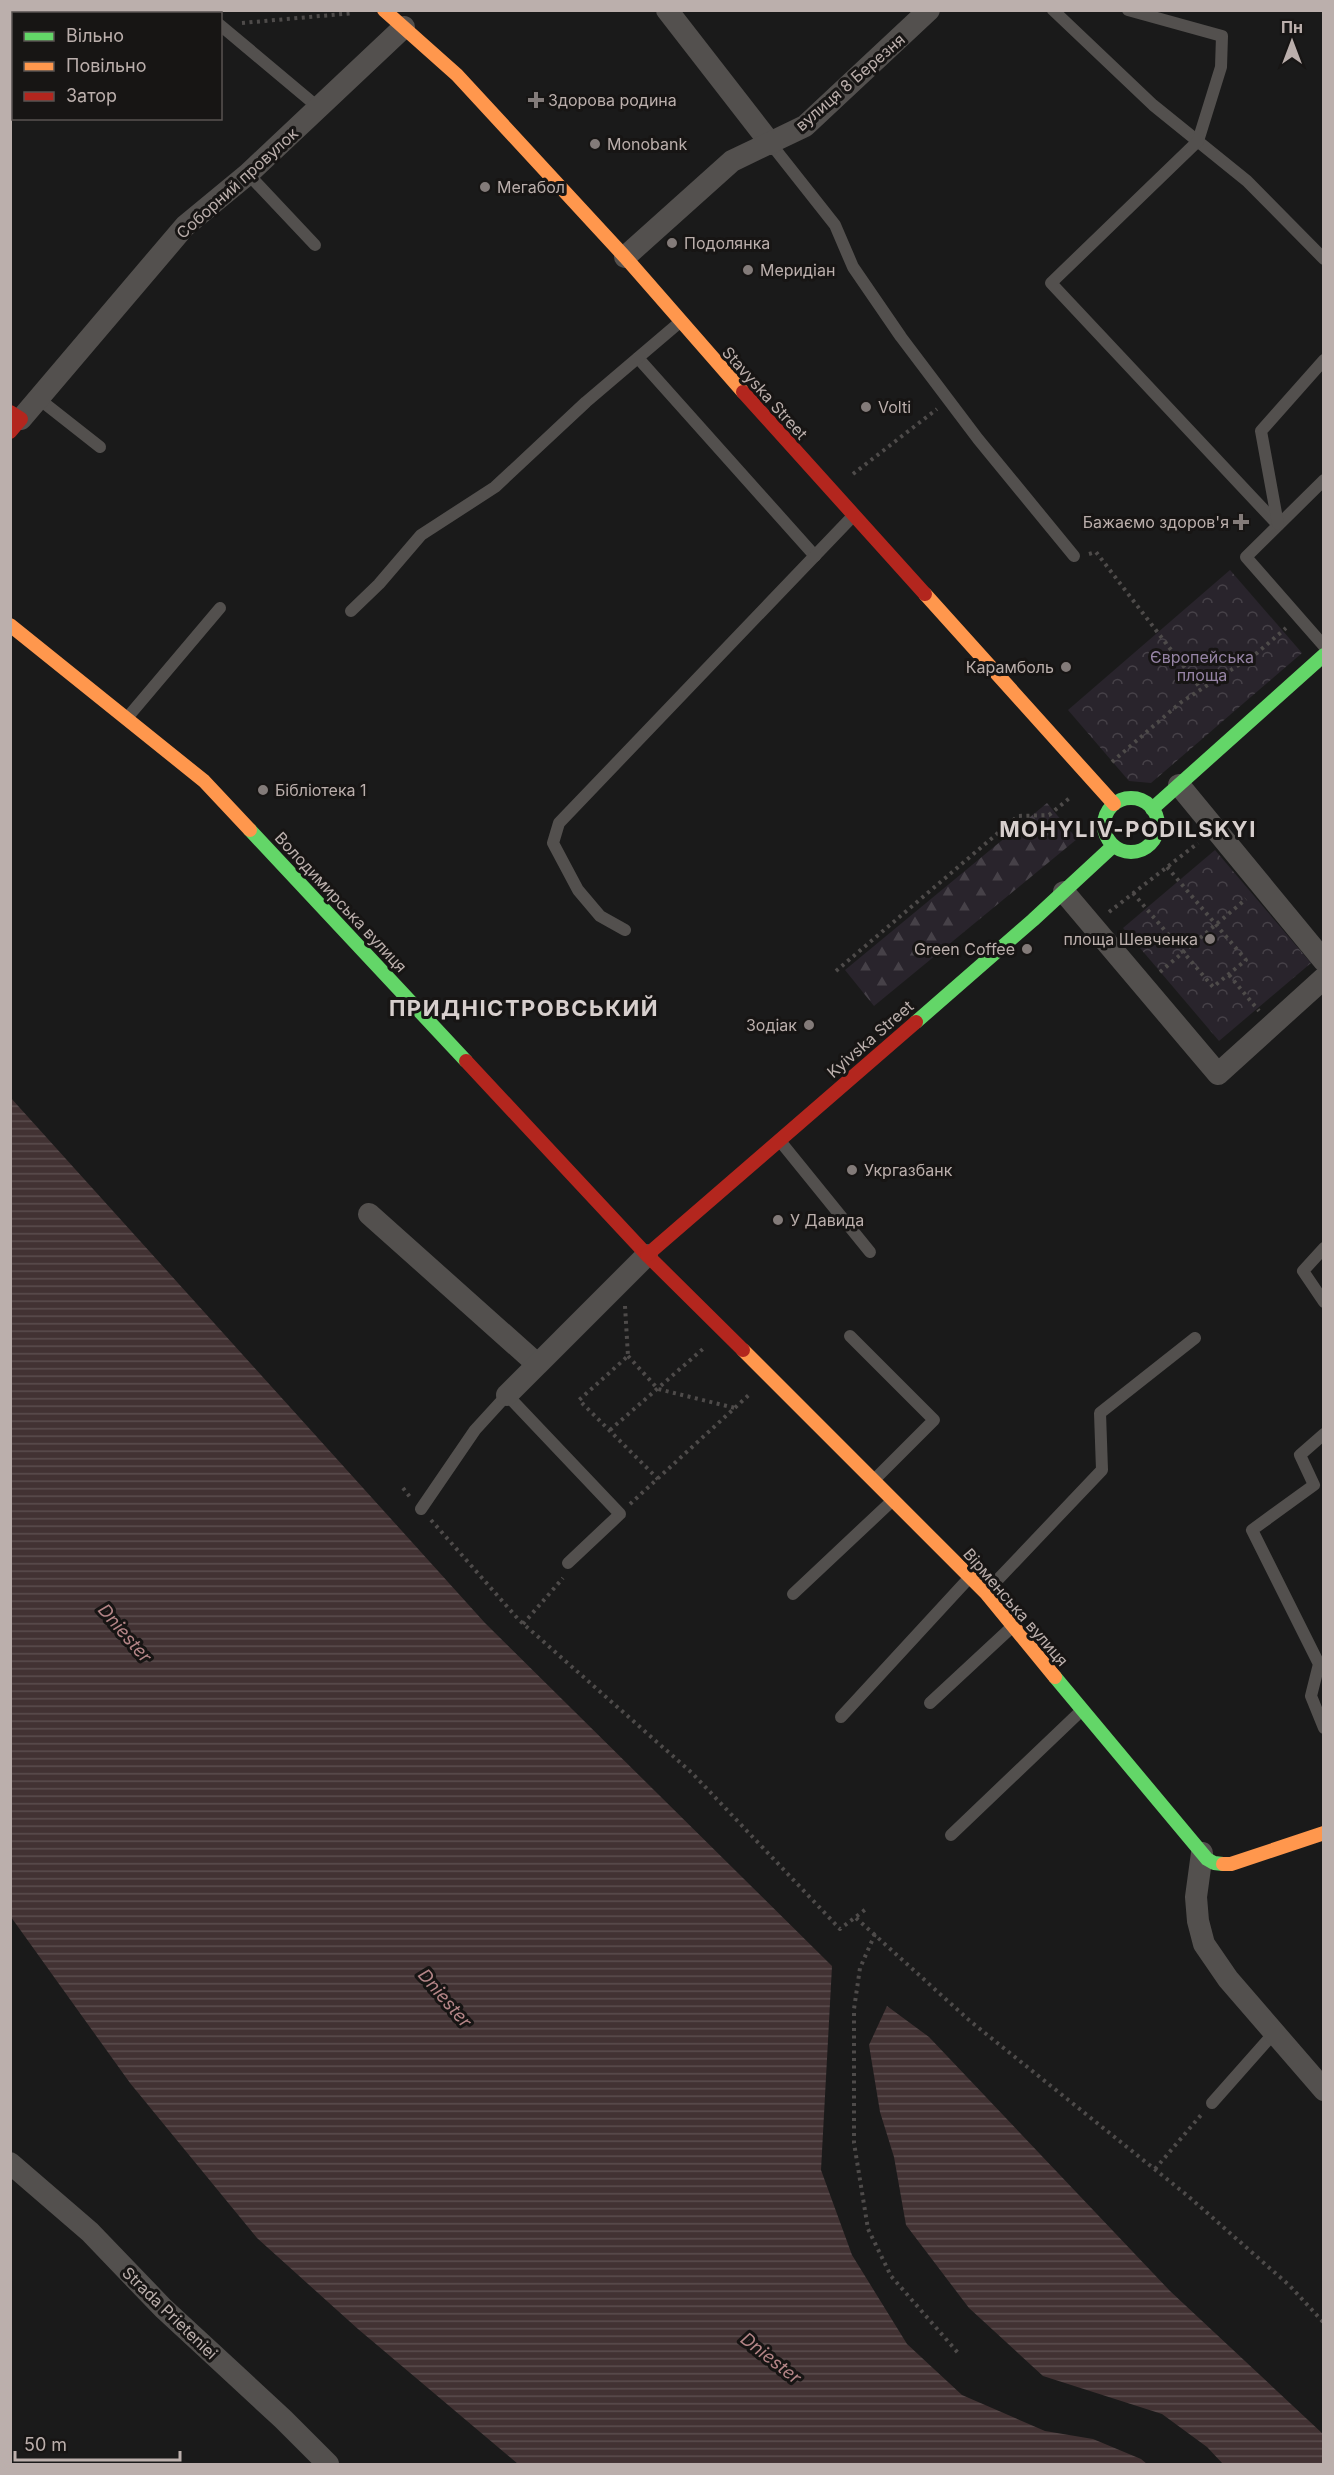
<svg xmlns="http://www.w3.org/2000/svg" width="1334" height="2475" font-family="Inter,sans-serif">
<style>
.forest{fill:url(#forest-firs)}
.park{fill:url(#park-crowns)}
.water{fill:url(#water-rules)}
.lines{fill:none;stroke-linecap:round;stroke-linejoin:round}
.path{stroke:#4e4b4a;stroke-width:4;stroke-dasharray:3 4.5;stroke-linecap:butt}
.lane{stroke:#53504e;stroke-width:12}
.street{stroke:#53504e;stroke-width:22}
.fast{stroke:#63d668;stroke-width:14}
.slow{stroke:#ff974d;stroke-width:14}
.jam{stroke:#b3261e;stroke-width:14}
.poi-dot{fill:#837b79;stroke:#171514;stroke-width:2}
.labels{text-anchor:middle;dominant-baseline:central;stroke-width:6;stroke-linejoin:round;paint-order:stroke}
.street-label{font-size:16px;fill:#bbafac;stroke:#171514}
.poi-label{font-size:16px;fill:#bbafac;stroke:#171514;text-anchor:start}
.park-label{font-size:16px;fill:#9684a5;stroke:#171514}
.water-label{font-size:18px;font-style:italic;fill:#b48587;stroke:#171514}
.district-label{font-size:22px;font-weight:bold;letter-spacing:1.5px;fill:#d7cfcd;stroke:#171514}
</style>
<defs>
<pattern id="forest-firs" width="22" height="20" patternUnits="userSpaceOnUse" patternTransform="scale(1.5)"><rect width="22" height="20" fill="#29242c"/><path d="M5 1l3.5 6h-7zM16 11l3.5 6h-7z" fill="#464148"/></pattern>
<pattern id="park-crowns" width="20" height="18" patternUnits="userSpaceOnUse" patternTransform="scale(1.5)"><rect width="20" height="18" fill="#29242c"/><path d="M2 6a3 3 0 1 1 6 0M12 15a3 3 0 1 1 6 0" fill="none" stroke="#464148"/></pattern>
<pattern id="water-rules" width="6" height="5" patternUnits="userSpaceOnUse" patternTransform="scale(1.5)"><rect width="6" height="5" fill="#423233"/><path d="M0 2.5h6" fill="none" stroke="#5b4d4e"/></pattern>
</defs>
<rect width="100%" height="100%" fill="#1a1a1a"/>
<path class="forest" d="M1047,803L1077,839L874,1006L845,970Z"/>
<g class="park">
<path d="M1230,570L1302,653L1151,783L1129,781L1068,710Z"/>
<path d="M1215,850L1311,963L1219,1041L1123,928Z"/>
</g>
<g class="water">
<path d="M10,1097L485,1623L832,1966L821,2170L852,2255L907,2344L962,2395L1045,2431L1093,2439L1141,2459L1147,2464H518L358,2329L257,2238L130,2083L11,1917Z"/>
<path d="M887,2006L929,2037L1170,2291L1323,2434V2464H1223L1207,2447L1162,2414L1043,2376L969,2308L906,2225L894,2157L880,2112L869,2045Z"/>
</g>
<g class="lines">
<g class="path">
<path d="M242,23L354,13"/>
<path d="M853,474L937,409"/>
<path d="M1089,554L1096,552L1201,689"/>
<path d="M1112,762L1180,703L1257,653L1286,628"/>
<path d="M1133,893L1213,987L1246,960L1167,867"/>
<path d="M1109,912L1198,843"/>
<path d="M836,971L1018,816L1049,815L1072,796"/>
<path d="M1160,972L1246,899"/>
<path d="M1229,975L1259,1011"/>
<path d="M625,1306L628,1356L579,1400L658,1479"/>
<path d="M628,1356L658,1389L735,1408"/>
<path d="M610,1430L704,1348"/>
<path d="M403,1488L410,1497"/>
<path d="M630,1504L751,1393"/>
<path d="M431,1520L519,1620L692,1773L840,1929L866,1909"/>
<path d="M523,1624L563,1578"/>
<path d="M856,1918L970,2021L1188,2196L1290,2286L1324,2323"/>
<path d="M875,1934L860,1968L854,2009V2143L868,2229L891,2276L959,2354"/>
<path d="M1155,2169L1201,2115"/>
</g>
<g class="lane">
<path d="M205,10L209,14"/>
<path d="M1053,10L1153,105L1247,181L1324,259"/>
<path d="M1128,10L1222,36L1221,67L1198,141L1051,283L1278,525"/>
<path d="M220,25L319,108"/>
<path d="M771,144L835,225L853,267L901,337L978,439L1074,556"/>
<path d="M248,174L315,245"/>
<path d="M638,358L815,556"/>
<path d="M39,399L100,447"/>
<path d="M1324,480L1246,557L1324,646"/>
<path d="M1278,524L1261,431L1324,360"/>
<path d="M351,611L379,584L421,535L495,487L586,402L680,322"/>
<path d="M127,718L220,608"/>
<path d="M625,930L600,916L578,890L553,843L559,823L853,516"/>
<path d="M780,1141L870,1252"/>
<path d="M1324,1248L1303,1271L1324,1302"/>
<path d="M850,1336L934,1420L874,1480"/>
<path d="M1324,1434L1300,1455L1314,1485L1252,1530L1319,1664L1311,1696L1324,1728"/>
<path d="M421,1509L475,1430L507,1395L620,1514L568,1563"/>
<path d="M986,1592L1102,1470L1100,1413L1195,1338"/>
<path d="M793,1594L893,1500"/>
<path d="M930,1703L1013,1626"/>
<path d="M841,1717L970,1577"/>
<path d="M951,1835L1082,1710"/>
<path d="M1212,2103L1274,2033"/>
</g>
<g class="street">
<path d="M667,10L771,144"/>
<path d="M10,90L14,91"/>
<path d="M625,257L732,161L805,126L929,10"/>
<path d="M21,419L185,226L248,174L404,27"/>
<path d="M1179,785L1324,961"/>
<path d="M1064,892L1218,1074L1324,978"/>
<path d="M369,1214L537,1364"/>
<path d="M507,1395L647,1255"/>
<path d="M1202,1853L1196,1897L1198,1921L1204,1944L1228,1979L1324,2090"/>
<path d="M10,2163L90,2232L163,2308L283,2419L328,2464"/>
</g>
<g class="fast">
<circle cx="1131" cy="825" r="27"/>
<path d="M1152,809L1324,655"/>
<path d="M250,830L466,1061"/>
<path d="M916,1022L1033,920L1113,846"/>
<path d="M1055,1677L1207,1859L1214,1863L1223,1864"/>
</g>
<g class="slow">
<path d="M384,10L457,75L625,257L743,392"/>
<path d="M925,594L1114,804"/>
<path d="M10,625L204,781L250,830"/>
<path d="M743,1350L986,1593L1055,1677"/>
<path d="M1223,1864H1231L1324,1833"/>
</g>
<g class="jam">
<path d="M743,392L925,594"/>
<path d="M10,412L21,419L10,432"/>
<path d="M466,1061L647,1255L743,1350"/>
<path d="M647,1255L916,1022"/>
</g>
</g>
<g class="poi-dot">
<path d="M533 91h6v6h6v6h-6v6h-6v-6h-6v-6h6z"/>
<circle cx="595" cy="144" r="6"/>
<circle cx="485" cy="187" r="6"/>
<circle cx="672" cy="243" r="6"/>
<circle cx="748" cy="270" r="6"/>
<circle cx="866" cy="407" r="6"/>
<path d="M1238 513h6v6h6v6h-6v6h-6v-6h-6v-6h6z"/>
<circle cx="1066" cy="667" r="6"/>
<circle cx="263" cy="790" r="6"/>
<circle cx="1210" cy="939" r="6"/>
<circle cx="1027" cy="949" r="6"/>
<circle cx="809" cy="1025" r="6"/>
<circle cx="852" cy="1170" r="6"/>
<circle cx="778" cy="1220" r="6"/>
</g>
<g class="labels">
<g class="street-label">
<text transform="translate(850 82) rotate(-41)">вулиця 8 Березня</text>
<text transform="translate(237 183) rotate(-42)">Соборний провулок</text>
<text transform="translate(765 393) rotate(48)">Stavyska Street</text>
<text transform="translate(341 902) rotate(47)">Володимирська вулиця</text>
<text transform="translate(870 1039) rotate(-41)">Kyivska Street</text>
<text transform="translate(1016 1607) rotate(49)">Вірменська вулиця</text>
<text transform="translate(170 2313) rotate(44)">Strada Prieteniei</text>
</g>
<g class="poi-label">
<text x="548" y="100">Здорова родина</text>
<text x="607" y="144">Monobank</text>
<text x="497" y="187">Мегабол</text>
<text x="684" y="243">Подолянка</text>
<text x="760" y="270">Меридіан</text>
<text x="878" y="407">Volti</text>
<text x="1229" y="522" text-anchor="end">Бажаємо здоров'я</text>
<text x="1054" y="667" text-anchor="end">Карамболь</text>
<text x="275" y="790">Бібліотека 1</text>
<text x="1198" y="939" text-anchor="end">площа Шевченка</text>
<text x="1015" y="949" text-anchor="end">Green Coffee</text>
<text x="797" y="1025" text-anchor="end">Зодіак</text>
<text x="864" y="1170">Укргазбанк</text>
<text x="790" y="1220">У Давида</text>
</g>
<g class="park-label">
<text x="1202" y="657">Європейська<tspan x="1202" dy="18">площа</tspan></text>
</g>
<g class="water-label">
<text transform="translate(125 1633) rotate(49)">Dniester</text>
<text transform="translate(445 1998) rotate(49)">Dniester</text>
<text transform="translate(771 2358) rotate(38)">Dniester</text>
</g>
<g class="district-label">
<text x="1128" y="829">MOHYLIV-PODILSKYI</text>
<text x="524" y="1008">ПРИДНІСТРОВСЬКИЙ</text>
</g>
</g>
<rect width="1334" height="2475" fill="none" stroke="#bbafac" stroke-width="24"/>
<rect x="12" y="12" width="210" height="108" fill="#171514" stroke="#595351" stroke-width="1.5"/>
<rect x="24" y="32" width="30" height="9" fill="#63d668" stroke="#595351" stroke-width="1.5"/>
<text x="66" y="42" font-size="18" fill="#bbafac">Вільно</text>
<rect x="24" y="62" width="30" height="9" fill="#ff974d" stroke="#595351" stroke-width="1.5"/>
<text x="66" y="72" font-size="18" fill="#bbafac">Повільно</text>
<rect x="24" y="92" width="30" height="9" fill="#b3261e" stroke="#595351" stroke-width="1.5"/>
<text x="66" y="102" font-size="18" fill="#bbafac">Затор</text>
<g transform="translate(1292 42)" stroke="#171514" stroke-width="4.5" paint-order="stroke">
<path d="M0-4.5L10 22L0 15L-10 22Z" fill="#bbafac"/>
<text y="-9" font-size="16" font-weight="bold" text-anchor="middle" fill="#bbafac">Пн</text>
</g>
<path d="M15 2451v9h165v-9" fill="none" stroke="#bbafac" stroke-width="3"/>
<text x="24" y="2451" font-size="18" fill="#bbafac" stroke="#171514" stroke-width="4.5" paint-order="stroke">50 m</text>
</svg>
